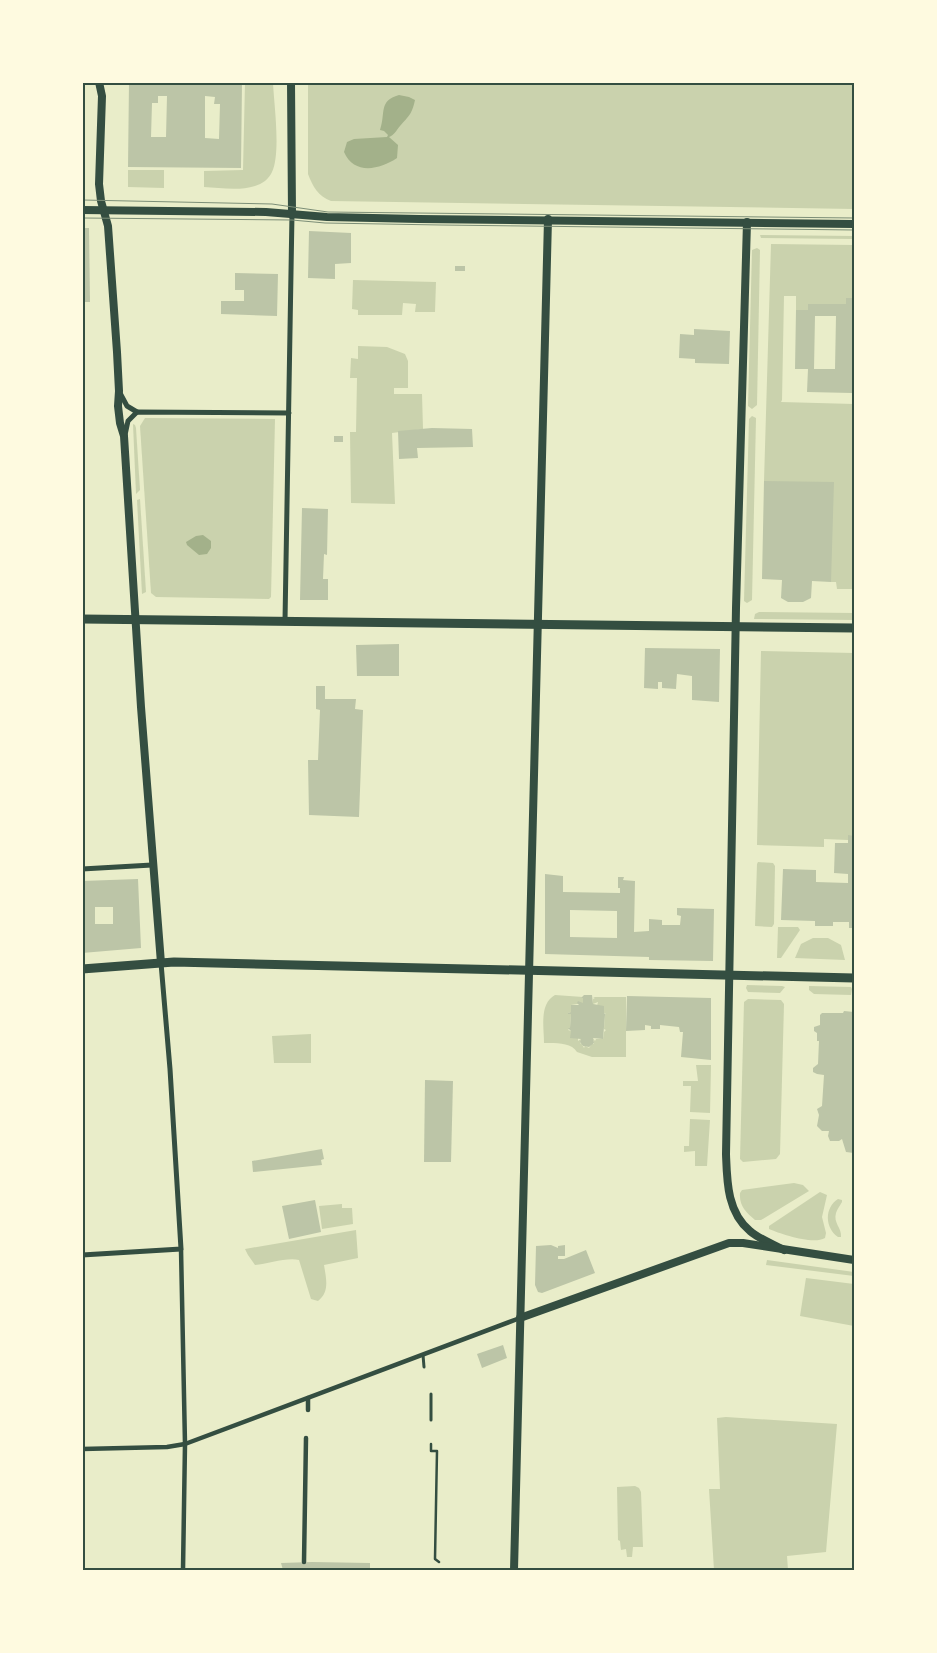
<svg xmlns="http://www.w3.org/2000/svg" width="937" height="1653" font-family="'PT Sans',sans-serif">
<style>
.green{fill:#cad2ad}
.water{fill:#a3b18a}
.building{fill:#bcc5a7;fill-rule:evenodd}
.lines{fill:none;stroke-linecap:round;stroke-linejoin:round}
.path{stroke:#344e41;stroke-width:2.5}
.service{stroke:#344e41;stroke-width:3}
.pedestrian{stroke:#344e41;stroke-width:4.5}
.minor{stroke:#344e41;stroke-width:5}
.tertiary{stroke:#344e41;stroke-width:8}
.secondary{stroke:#344e41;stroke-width:9}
.tram{stroke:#7c8e77;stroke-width:1}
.neatline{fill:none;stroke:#344e41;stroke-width:2}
</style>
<rect width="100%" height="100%" fill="#e9edc9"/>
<g class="green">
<path d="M245,83H273C274,104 281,153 272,172C269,179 262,184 255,186C240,191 220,188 204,187V171L243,170Z"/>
<path d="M308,83H854V209L331,201C318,196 313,187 308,174Z"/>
<path d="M128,170H164V188L128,187Z"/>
<path d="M760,235L854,236V239L761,238Z"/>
<path d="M771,244L854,245V298H847L846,304H808V310H796V296H784L782,400L781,402L854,404V589H837L836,582H831L764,481Z"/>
<path d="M757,248L760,250L757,405L752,409L748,406L752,250Z"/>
<path d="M353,280L436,282L435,312H415L416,304L403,303L402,315H358V310L352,309Z"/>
<path d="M358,346L387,347L405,354L408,361V388H394V394H422L423,429L392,433L395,504L351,503L350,432H356L357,378H350L351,358L358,359Z"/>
<path d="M752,416L756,418L752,600L747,603L744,601L749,419Z"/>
<path d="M145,418L275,419L271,597L269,599L156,597L151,593L140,426Z"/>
<path d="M133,424L135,425L136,428L140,490L136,494Z"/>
<path d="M140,499L146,592L142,594L137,500Z"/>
<path d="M759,612L854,613V620L754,619L755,614Z"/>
<path d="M761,651L854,653V836H848V840L824,839V847L757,845Z"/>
<path d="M758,862L773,863L775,866L774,924L772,927L755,926L757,864Z"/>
<path d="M778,927H798L800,930L781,958H777Z"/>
<path d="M813,938H828L841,945L845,960L795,958L801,944Z"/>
<path d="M747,985L782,986L785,987L780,993L748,992L746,988Z"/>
<path d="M809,986L851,987L852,989L851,995L814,994L809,990Z"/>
<path d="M555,995L583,997L581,998H583V1003L571,1005V1012L568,1013L571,1014L570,1028L568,1030L571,1031V1038H578V1041L581,1039L580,1044L581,1043L584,1048L585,1046L589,1048L592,1044H594L593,1038L595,1041L596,1039H603L604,1032L606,1030L604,1029L605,1015L606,1014L604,1013V1006H597L598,1002L593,1004V999L595,998L593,997H626V1057H592L577,1052C571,1042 555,1043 544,1043C544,1027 539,1004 555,995Z"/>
<path d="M748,999L781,1000L784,1004L780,1154L776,1159L743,1162L740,1159L744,1002Z"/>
<path d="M311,1034V1063H274L272,1036Z"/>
<path d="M696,1065H711L710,1113L690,1112L691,1086H683V1081H698Z"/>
<path d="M690,1119L710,1120L707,1166H695V1151L684,1152V1146H689Z"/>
<path d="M794,1183L803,1185L809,1191L761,1220H755C746,1212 739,1206 740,1193L742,1190Z"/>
<path d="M820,1192L827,1195L822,1217L826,1233L825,1238C813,1245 781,1234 769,1229V1226Z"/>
<path d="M838,1199L842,1200V1202C840,1206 837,1209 836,1213C833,1223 842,1228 841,1237H838C825,1228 824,1208 838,1199Z"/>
<path d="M342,1204V1208H352L353,1224L322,1229L319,1206Z"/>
<path d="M356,1230L358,1258L324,1265C326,1278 330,1292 318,1301L311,1299L299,1260C287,1257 268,1264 255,1265L248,1255L245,1249Z"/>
<path d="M767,1260L854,1272V1276L766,1265Z"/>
<path d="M806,1278L854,1284V1326L800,1316Z"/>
<path d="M726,1417L837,1424L826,1552L787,1556L788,1570H714L709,1489H720L717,1418Z"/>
<path d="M635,1486L639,1488L641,1492L643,1547H633L632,1557H627L626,1549L621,1550L620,1541L618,1540L617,1487Z"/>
</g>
<g class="water">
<path d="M399,95L409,97L415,100C412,114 409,116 400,126C396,131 394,135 389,137L398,145L397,158C379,170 354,175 344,152L347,142L354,139L387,137L388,135L384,131L380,130C386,113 378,101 399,95Z"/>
<path d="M203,535L211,541V548L207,554L199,555L187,545L186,542L196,536Z"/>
</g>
<g class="building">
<path d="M129,82H242L241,168L128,167ZM158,96H167L166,137H151L152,103H158ZM205,96L215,97L214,104H220L219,139L205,138Z"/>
<path d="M82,228H89L90,302H82Z"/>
<path d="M309,231L351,233V263L335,264V279L308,278Z"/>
<rect x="455" y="266" width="10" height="5"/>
<path d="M235,273L278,274L277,316L221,314V301H244V290H235Z"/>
<path d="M846,298H854V402H852V393L807,392L808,369H795L796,310H808V304H846ZM815,316H836L835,369H814Z"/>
<path d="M694,329L730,331L729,364L695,363V359L679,358L680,334L694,335Z"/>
<path d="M432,428L472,429L473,447L417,448L418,458L399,459L398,431Z"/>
<rect x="334" y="436" width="9" height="6"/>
<path d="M764,481L834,482L831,582L812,581L811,598L803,602H788L781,598L782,580L762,579Z"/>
<path d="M302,508L328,509L327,555L324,554L323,579H328V600H300Z"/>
<path d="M399,644V676H357L356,645Z"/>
<path d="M645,648L720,649L719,702L692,700V676L677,674L676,689L662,688V682H658V689L644,688Z"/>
<path d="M316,686H325V699H356L355,709L363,710L359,817L309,815L308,760H318L320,710L316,709Z"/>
<path d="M848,835L854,836V928H849V922H833V926H815V921L781,920L783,869L816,870V882L848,883V874L834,873L835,843H848Z"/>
<path d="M545,874L563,876V892L620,893V888H618V877H624L623,880L635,881L634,932L649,931V919L662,920V925H680L681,916L677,915V908L714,909L713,961L649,960V957L545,954ZM570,910L617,911V938L570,937Z"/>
<path d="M138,879L141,948L82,953V881ZM95,907H113V924H95Z"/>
<path d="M584,995H592L593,1004L604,1006V1013L606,1015H605L603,1039L593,1038L594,1043L589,1047L583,1046L580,1042L581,1039L570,1038L571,1031L568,1028H570L571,1014H568V1013L571,1012V1005H579L577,1003L578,1001L583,1003V998H581Z"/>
<path d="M627,996L711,998V1060L681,1057L683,1032H680L679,1027L660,1025V1029H651V1026L645,1025V1030L626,1031Z"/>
<path d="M844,1011L854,1012V1153L846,1152L842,1139L839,1141H830L828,1136L829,1131H822L817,1126L819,1115L817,1109L822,1106L824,1075L817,1074L813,1072V1068L818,1064L819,1041H817V1033L814,1031V1027L820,1025V1015L822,1013H843Z"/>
<path d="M425,1080L453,1081L451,1162H424Z"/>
<path d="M322,1149L324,1159L321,1160L322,1165L253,1172L252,1161Z"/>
<path d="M315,1200L321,1232L289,1239L282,1206Z"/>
<path d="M551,1245L558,1248V1246L565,1245V1256H558V1259H564L586,1250L595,1273L542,1293L538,1292L535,1285L536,1246Z"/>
<path d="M503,1345L507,1358L482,1368L477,1354Z"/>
<path d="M312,1562L370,1563V1570H283L281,1563Z"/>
</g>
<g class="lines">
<path class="path" d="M431,1444V1451H437L435,1559L439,1562"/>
<g class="service">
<path d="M423,1355L424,1367"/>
<path d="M431,1394V1420"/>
</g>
<g class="pedestrian">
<path d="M181,1249L185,1444L183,1570"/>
<path d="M308,1410V1398"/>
<path d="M82,1449L167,1447L185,1444L520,1318"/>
<path d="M304,1562L306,1438"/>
</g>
<g class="minor">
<path d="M120,393L127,406L137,412"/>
<path d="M125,435L128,421L137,412L289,413"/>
<path d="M285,621L292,214"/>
<path d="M82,869L152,865"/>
<path d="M82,1255L181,1249L170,1069L161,963"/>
</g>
<g class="tertiary">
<path d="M99,82L102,96L99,184L101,201L108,226L117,352L119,391L118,406L120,423L124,436L141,707L161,963"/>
<path d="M291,82L292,214"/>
<path d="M82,210L266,212L327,217L419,219L854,224"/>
<path d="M747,222L736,608L726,1154C727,1181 727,1212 750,1231C759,1239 773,1244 784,1250"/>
<path d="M520,1318L729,1243H743L854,1260"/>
<path d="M514,1570L548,219"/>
</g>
<g class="secondary">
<path d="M82,619L854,628"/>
<path d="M82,969L174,962L854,978"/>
</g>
<g class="tram">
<path d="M82,200L272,204L328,212L854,218"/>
<path d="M82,218L292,220L325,223L441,225L854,230"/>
</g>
</g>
<rect width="937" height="1653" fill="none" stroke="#fefae0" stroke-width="168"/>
<rect x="84" y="84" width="769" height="1485" class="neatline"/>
</svg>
